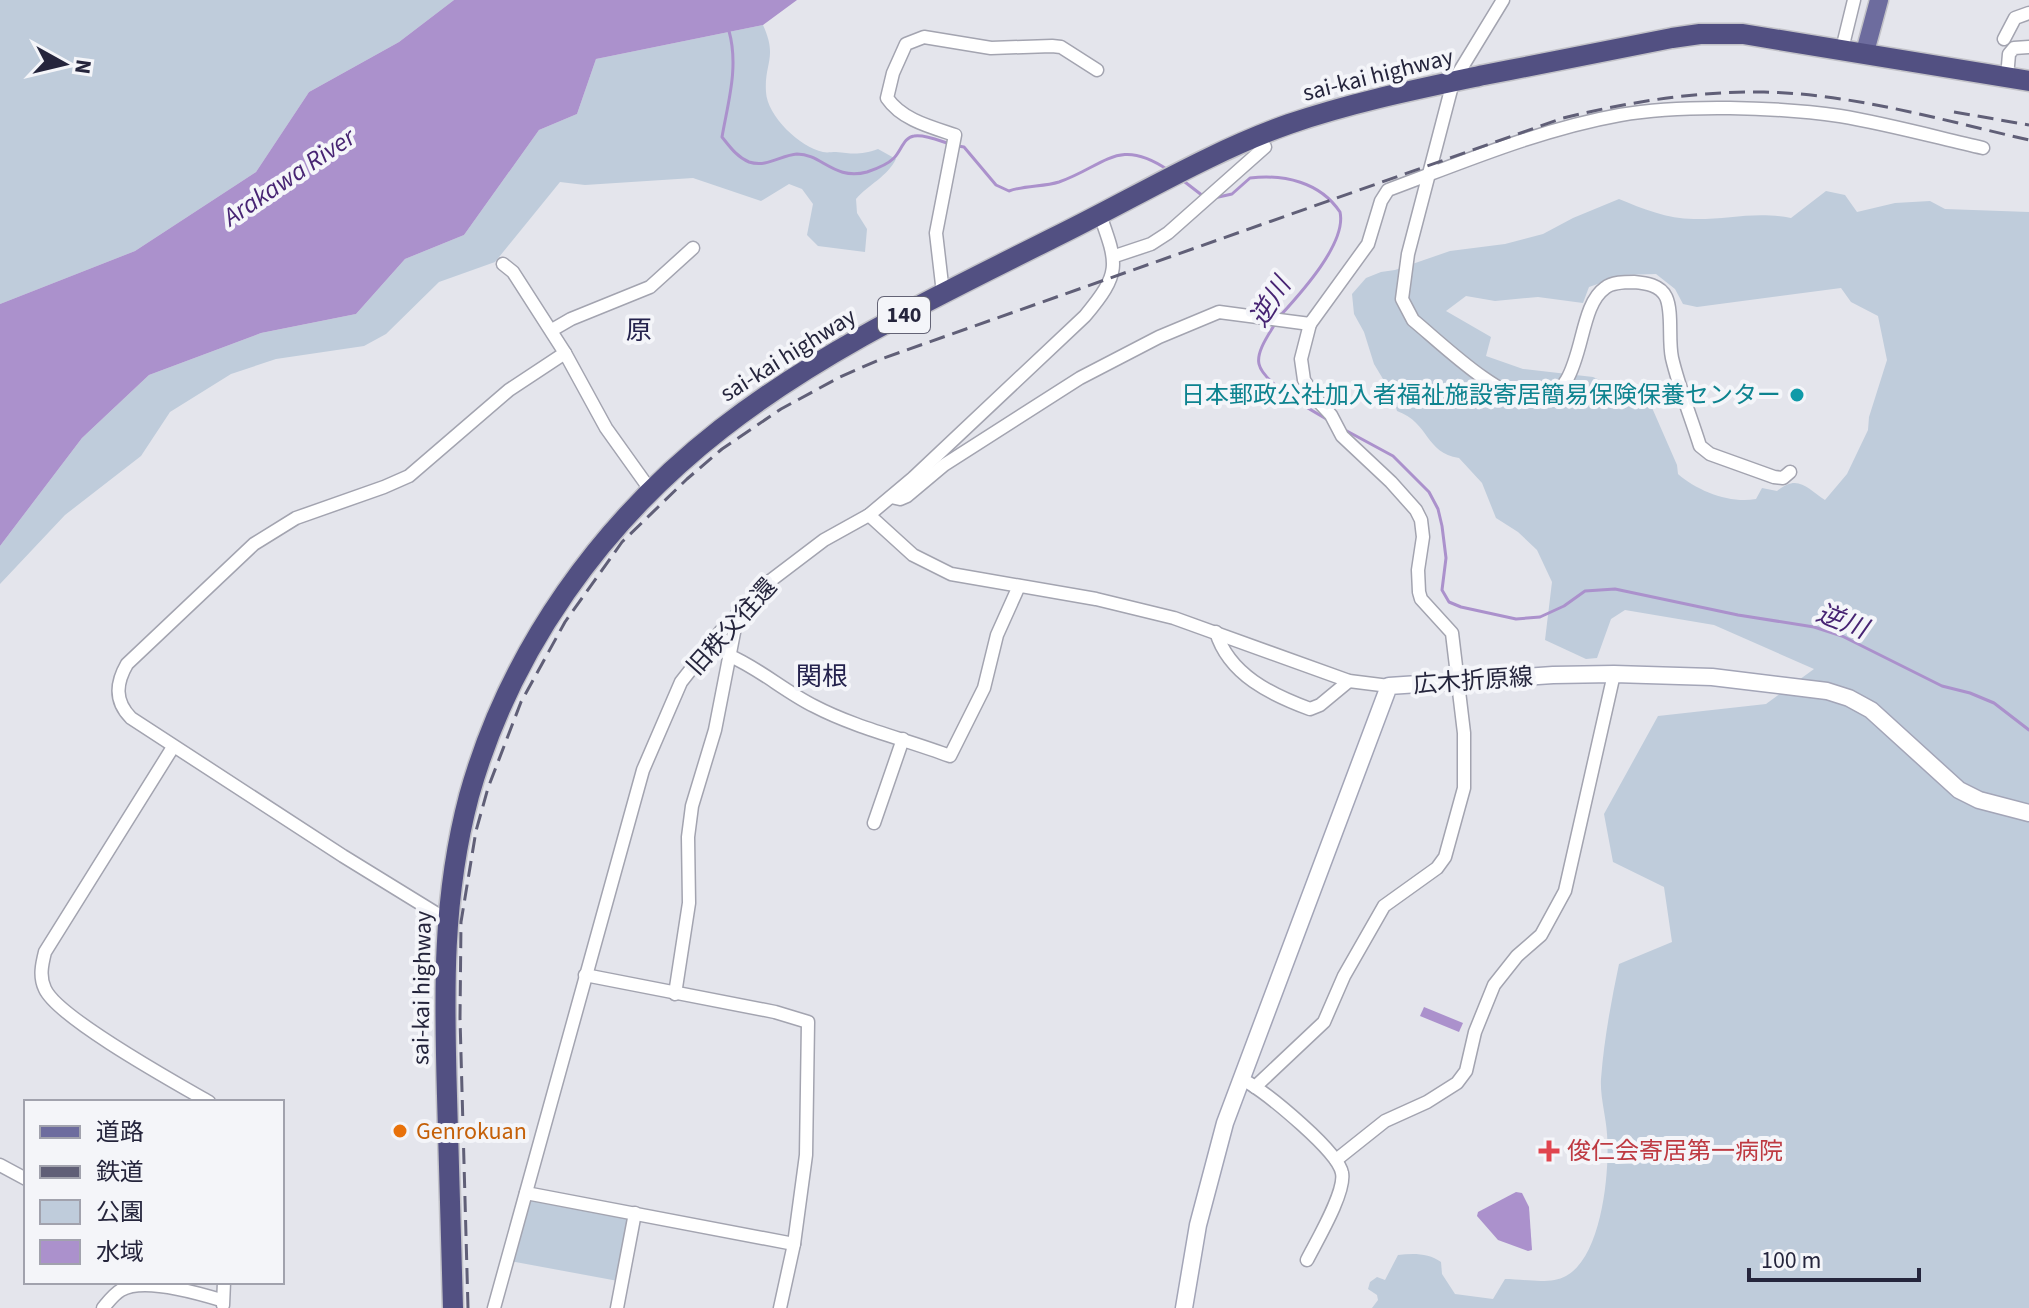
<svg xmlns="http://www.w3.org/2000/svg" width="2029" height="1308" font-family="'Source Sans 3','Noto Sans JP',sans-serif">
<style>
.green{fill:#bfccdb;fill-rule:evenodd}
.water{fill:#ab91cc}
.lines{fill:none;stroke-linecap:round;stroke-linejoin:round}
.stream{stroke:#ab91cc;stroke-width:3}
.minor-casing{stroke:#a3a4b0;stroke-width:15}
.secondary-casing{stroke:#a3a5b7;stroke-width:19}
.primary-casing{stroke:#c2c2c8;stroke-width:21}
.trunk-casing{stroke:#c2c2c8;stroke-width:23}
.minor{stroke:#fff;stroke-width:12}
.secondary{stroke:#fff;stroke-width:16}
.primary{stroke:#6d6c9e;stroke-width:18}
.trunk{stroke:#525082;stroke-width:20}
.rail{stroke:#605f77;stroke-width:3;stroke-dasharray:16 8;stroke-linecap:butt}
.culture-dot{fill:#0f9aa8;stroke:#f4f5f9;stroke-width:3}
.food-dot{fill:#e8710a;stroke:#f4f5f9;stroke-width:3}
.health-dot{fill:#e0444e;stroke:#f4f5f9;stroke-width:3}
.labels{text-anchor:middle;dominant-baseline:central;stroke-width:8;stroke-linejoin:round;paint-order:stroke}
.shield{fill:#f4f5f9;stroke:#636375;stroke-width:2}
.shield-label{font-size:22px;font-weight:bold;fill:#25253c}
.street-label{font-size:24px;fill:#25253c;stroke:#f4f5f9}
.culture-label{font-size:24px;fill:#0d838f;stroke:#f4f5f9;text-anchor:end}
.food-label{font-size:24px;fill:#c56008;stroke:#f4f5f9;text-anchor:start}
.health-label{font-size:24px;fill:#be3a42;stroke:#f4f5f9;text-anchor:start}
.water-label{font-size:26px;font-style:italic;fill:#472473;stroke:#f4f5f9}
.neighbourhood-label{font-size:26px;fill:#24224d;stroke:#f4f5f9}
</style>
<rect width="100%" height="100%" fill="#e4e5ec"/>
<g class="green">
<path d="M0,0H454L399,42L309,92L256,172L135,251L0,304Z"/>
<path d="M763,25C778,58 764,63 766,92C767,116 800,147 823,152C827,153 831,152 836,152C853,154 861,155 878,149L896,159C887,177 869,184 856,199L857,213L867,229L865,252L818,246L807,235L813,204L802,189L789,184L761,201L693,178L585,185L560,182L495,262L439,282L386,334L364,346L276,359L231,374L170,412L141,456L65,515L0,584V546L82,438L149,375L261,333L356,314L405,259L464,235L539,130L577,114L596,59Z"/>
<path d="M1826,191L1845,195L1857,212L1895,203L1930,201L1945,209L2029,212V1308H1372L1378,1300L1377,1295L1368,1289L1370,1282L1377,1277L1385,1280L1398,1255C1413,1253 1429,1253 1441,1262L1442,1274L1455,1294L1493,1299L1505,1279C1523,1279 1550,1285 1566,1276C1602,1257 1610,1171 1607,1134C1606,1116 1600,1097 1601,1079C1604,1040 1611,1002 1619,964L1672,942L1664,887L1613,862L1604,814L1658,716L1766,704L1814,669L1714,625L1625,610L1611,619L1597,658L1586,659L1545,640L1552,582L1537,550L1518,532L1496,518L1482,483L1459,458C1425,453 1430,423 1397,411L1392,394L1374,364L1364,332L1354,314L1352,294L1366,278L1381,272L1395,270L1450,251L1505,244L1543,234L1573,218L1619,199C1643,209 1670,220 1697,219C1731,219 1756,211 1791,218ZM1656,274L1675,289L1683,304L1697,307L1841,288L1851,302L1878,316L1887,360L1869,417L1868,430L1847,474L1825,500C1808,489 1798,473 1777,491L1762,488L1756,499C1731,504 1697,491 1678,474L1677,465L1646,394L1615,387L1593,377L1523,369L1486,356L1491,337L1446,311L1466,296L1495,301L1538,297L1583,303L1589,287L1624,275Z"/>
<path d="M530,1197L631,1216L618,1281L510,1261Z"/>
</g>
<g class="water">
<path d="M454,0H797L763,25L596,59L577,114L539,130L464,235L405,259L356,314L261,333L149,375L82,438L0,546V304L135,251L256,172L309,92L399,42Z"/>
<path d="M1424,1007L1463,1023L1459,1032L1420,1016Z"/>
<path d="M1516,1192L1522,1193L1529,1207L1532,1250L1528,1251L1498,1240L1477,1216L1478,1212Z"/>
</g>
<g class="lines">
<g class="stream">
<path d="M729,31C739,67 728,102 722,137C730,147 737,157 749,162C767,168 781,155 797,154C822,154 834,181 867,172C876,169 888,164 894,158C901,151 904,137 914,136C925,134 940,141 950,144"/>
<path d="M958,146L964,147L996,185L1009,191C1026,185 1043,187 1059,182C1105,166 1118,136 1168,170"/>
<path d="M1181,179L1203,196"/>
<path d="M1214,198L1232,194L1250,178C1284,174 1320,182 1340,212C1347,243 1300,294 1280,316"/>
<path d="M1276,322C1270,333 1256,351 1259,364C1263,383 1311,410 1328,420"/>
<path d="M1345,430L1393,456L1429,492L1438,509L1442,526L1446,558L1442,590L1449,602L1461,607L1516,619L1540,617L1564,606L1585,591L1615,589L1738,615L1814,627L1842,636L1942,686L1970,693L1994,703L2029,730"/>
</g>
<g class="minor-casing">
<g id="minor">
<path d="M1503,0L1453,82L1408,254L1402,299L1413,320C1440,342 1500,401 1534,400C1588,398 1573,310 1605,288C1612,282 1625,282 1634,282C1646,283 1660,285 1666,297C1673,312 1668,340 1672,358C1679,388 1691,417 1700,446L1710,454L1774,477L1783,478L1790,472"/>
<path d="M2004,39L2015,18L2029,13"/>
<path d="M1842,49L1854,0"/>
<path d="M2007,77L2009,54L2014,48L2029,47"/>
<path d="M1115,256L1151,244L1168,233L1265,147"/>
<path d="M503,264L513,272L565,353"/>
<path d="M943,293L936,233L955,135C931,127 902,120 887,98L893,73L906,44L924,37L991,48L1052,46L1061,47L1097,70"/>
<path d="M552,330L571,319L650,287L693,248"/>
<path d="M891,497L900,499L907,496L944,465L1080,378L1159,337L1219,312L1310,324L1368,244L1381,201L1388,190C1463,162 1541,129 1620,115C1682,104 1778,107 1840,116C1888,124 1935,137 1983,148"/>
<path d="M869,515L913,555L951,574L1096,599L1174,618L1349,681L1389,686"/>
<path d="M1216,632C1229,675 1272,695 1310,709L1320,705L1349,681"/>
<path d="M728,655C759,668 784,691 814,706C856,728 905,739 950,756L984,688L997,635L1019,586"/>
<path d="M173,747L45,952C42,964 39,977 45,989C58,1018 176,1083 209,1102"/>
<path d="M874,823L903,739"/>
<path d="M447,920L343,856L131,718C114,701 116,683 127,664L254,544L296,518L384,487L409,476L509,390L565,353L606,428L651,491"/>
<path d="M585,975L775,1012L808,1022L806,1155L794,1244L780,1308"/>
<path d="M675,994L689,903L688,837L692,806L715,730L737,617"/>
<path d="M1249,1083C1270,1096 1338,1151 1342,1173C1346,1192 1316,1242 1307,1260"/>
<path d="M1255,1087L1324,1022L1344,976L1384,906L1437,868L1445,857L1464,788V733L1452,633L1421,599L1419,592L1418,570L1423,537L1421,520L1416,510L1391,482L1342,436L1331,415L1317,400L1304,380L1301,359L1310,324"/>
<path d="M1336,1160L1385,1121L1427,1102L1457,1083L1466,1071L1475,1032L1494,985L1517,956L1541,935L1565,891L1614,674"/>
<path d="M0,1165L26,1179"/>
<path d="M526,1193L794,1244"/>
<path d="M223,1305L224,1282"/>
<path d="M103,1308C108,1302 114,1294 121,1290C143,1277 198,1293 221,1300"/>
<path d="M494,1308L643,770L681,682L721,631L770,581L824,540L869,515L913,478L1085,316C1121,273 1118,265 1100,215"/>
<path d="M617,1308L635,1213"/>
</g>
</g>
<g class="secondary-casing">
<path id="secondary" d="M1184,1308L1198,1225L1225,1123L1389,686L1553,675L1614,674L1712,677L1827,691L1849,698L1871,710L1959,790L1979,800L2029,813"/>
</g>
<g class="primary-casing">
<path id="primary" d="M1865,52L1879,0"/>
</g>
<g class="trunk-casing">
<path id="trunk" d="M453,1308C451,1237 449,1167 447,1096C444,992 442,898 469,796C510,649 602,522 721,429C822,350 940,295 1053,238C1131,200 1207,153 1289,124C1353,102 1418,89 1484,75C1547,63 1610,50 1672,38L1700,34H1743L2029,81"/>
</g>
<use href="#minor" class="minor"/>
<use href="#secondary" class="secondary"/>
<use href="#primary" class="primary"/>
<use href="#trunk" class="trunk"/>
<g class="rail">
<path d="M1954,112L2029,125"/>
<path d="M468,1308L460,1018L461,922L476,831L488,788L521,702L565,622L622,542L687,479L722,449L781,409L840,377L881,359L1563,118C1629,102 1696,91 1764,92C1854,94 1942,120 2029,140"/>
</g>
</g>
<circle class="culture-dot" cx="1797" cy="395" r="8"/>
<circle class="food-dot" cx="400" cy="1131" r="8"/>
<path class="health-dot" d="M1545 1139h8v8h8v8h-8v8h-8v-8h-8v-8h8z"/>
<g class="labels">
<rect class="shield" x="878" y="297" width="52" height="36" rx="6"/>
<g class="shield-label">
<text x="904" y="315">140</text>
</g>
<g class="street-label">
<text transform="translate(1378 75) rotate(-14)">sai-kai highway</text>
<text transform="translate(788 355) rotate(-32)">sai-kai highway</text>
<text transform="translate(732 627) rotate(-48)">旧秩父往還</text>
<text transform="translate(1473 681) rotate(-4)">広木折原線</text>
<text transform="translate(422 988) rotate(-89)">sai-kai highway</text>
</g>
<g class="culture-label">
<text x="1781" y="395">日本郵政公社加入者福祉施設寄居簡易保険保養センター</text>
</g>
<g class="food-label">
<text x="416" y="1131">Genrokuan</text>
</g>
<g class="health-label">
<text x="1567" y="1151">俊仁会寄居第一病院</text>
</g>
<g class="water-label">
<text transform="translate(289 177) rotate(-34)">Arakawa River</text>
<text transform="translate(1270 302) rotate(-58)">逆川</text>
<text transform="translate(1842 621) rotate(21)">逆川</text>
</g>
<g class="neighbourhood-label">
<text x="639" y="330">原</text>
<text x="822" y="676">関根</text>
</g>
</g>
<rect x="24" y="1100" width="260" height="184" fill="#f4f5f9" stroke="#a1a2ad" stroke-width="2"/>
<rect x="40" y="1126" width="40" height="12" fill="#6d6c9e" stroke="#a1a2ad" stroke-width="2"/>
<text x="96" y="1140" font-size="24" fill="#25253c">道路</text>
<rect x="40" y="1166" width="40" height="12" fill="#605f77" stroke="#a1a2ad" stroke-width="2"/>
<text x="96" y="1180" font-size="24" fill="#25253c">鉄道</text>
<rect x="40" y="1200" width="40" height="24" fill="#bfccdb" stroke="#a1a2ad" stroke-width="2"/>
<text x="96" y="1220" font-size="24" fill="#25253c">公園</text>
<rect x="40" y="1240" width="40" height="24" fill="#ab91cc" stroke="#a1a2ad" stroke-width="2"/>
<text x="96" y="1260" font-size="24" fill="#25253c">水域</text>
<g transform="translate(64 64) rotate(98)" stroke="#f4f5f9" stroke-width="6" paint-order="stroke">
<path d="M0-6L14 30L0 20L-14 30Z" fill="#25253c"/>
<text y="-12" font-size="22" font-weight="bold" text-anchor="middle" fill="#25253c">N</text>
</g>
<path d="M1749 1268v12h170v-12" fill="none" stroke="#25253c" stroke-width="4"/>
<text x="1761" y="1268" font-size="24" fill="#25253c" stroke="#f4f5f9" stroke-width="6" paint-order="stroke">100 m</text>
</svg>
